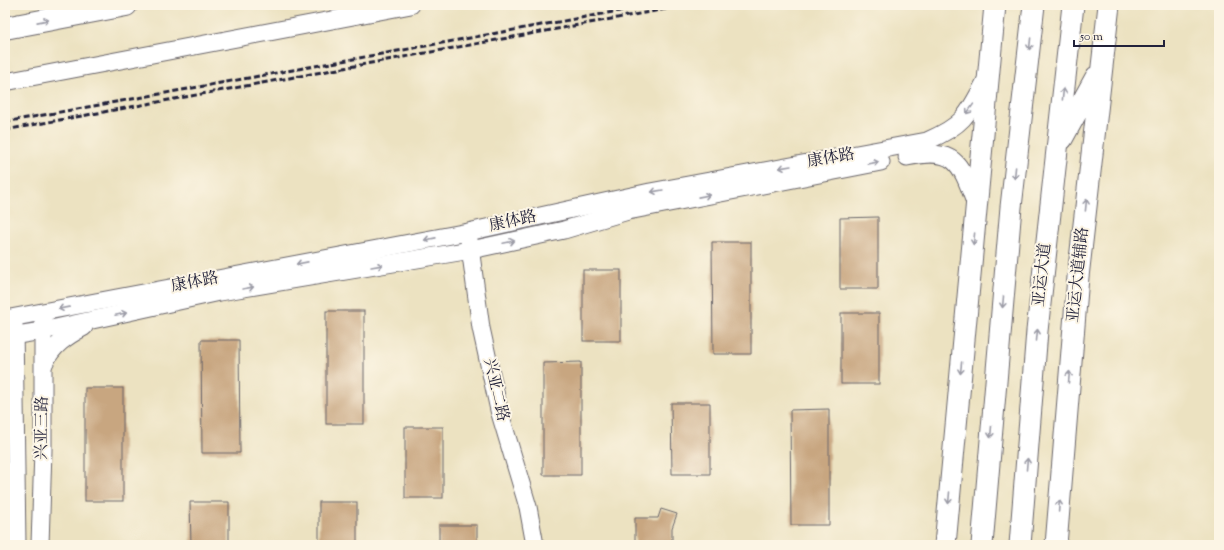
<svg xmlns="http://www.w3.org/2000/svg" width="1224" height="550" font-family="'Sorts Mill Goudy','Noto Serif SC',serif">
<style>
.building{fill:#c8a680}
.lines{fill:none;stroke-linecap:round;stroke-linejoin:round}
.minor-casing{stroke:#69656a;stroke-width:19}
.major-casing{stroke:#69656a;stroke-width:23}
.highway-casing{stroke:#69656a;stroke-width:24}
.minor{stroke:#fff;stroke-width:17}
.major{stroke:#fff;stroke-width:21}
.highway{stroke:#fff;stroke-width:22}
.rail{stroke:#22223b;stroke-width:3;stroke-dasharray:6 3;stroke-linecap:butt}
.oneway{stroke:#9c9ca7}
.labels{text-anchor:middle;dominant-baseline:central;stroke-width:4;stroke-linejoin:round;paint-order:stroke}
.street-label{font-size:16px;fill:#22223b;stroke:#fcf5e5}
</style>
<rect width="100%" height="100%" fill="#fcf5e5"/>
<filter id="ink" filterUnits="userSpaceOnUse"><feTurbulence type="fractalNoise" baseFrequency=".025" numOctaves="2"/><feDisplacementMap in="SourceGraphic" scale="8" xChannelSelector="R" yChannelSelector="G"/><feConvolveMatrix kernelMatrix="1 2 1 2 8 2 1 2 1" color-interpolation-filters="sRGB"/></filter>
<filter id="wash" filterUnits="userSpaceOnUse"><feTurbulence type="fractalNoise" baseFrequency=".012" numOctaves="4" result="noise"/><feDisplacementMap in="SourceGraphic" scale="16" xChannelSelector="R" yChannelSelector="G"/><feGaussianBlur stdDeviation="0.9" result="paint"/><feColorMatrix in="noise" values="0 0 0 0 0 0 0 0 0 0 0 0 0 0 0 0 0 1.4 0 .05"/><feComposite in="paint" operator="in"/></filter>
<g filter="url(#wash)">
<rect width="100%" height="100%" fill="#ece2c1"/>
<g id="blocks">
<g class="building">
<path d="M878,217V289H840V218Z"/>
<path d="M712,242H751V354H713Z"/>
<rect x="583" y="270" width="38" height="71"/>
<rect x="326" y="311" width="38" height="113"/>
<rect x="841" y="313" width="38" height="71"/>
<path d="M201,340H239L240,453H202Z"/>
<path d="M581,362V475H543V363Z"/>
<rect x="85" y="388" width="38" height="113"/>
<path d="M671,403H710V474H672Z"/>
<path d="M829,409V525H791L790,410Z"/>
<rect x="405" y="427" width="38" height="71"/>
<path d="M190,502H229V545H191Z"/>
<rect x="319" y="502" width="38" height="43"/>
<path d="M661,509L677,514L672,528V545H635V518H658Z"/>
<rect x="439" y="525" width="38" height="20"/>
</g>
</g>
</g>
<g filter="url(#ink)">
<use href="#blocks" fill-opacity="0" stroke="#69656a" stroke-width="1"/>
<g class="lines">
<g class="minor-casing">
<g id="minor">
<path d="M5,82L411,5"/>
<path d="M907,157C956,147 960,162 976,205"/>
<path d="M469,240L481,328L499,410L528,507L535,545"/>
<path d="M5,319L468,232L650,192L927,141C964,125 968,115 986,80"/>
<path d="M14,325L17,545"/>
<path d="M5,337L42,331L220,292L471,250L564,230L628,211L881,162"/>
<path d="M44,364C52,346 67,336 84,327"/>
<path d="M40,545L43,450V319"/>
</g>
</g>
<g class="major-casing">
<g id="major">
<path d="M1062,139L1096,77"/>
<path d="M945,545L995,5"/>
<path d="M982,545L1011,207L1034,5"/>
<path d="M1020,545L1037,331L1073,5"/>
<path d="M1056,545L1078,277L1109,5"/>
</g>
</g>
<g class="highway-casing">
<path id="highway" d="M5,28L126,5"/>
</g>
<use href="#minor" class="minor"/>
<use href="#major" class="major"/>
<use href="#highway" class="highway"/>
<g class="rail">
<path d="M5,122L652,5"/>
<path d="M5,130L688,5"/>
</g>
</g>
<defs><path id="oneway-shaft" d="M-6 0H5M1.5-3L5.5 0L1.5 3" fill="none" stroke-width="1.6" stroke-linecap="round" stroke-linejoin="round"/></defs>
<g class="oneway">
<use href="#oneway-shaft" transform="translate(43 21) rotate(-11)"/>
<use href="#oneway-shaft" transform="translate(1030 44) rotate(96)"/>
<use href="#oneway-shaft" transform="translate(1063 94) rotate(-84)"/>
<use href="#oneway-shaft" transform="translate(970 109) rotate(125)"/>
<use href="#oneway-shaft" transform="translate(873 163) rotate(-11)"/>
<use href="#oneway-shaft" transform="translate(785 167) rotate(170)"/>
<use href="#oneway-shaft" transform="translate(1015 173) rotate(96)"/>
<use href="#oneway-shaft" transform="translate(657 191) rotate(170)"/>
<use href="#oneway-shaft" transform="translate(704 196) rotate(-11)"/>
<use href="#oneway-shaft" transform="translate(1086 205) rotate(-84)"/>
<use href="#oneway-shaft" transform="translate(430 239) rotate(169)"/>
<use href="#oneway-shaft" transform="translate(974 239) rotate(96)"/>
<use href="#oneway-shaft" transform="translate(509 242) rotate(-12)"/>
<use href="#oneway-shaft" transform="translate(302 263) rotate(169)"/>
<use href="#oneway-shaft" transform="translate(377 266) rotate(-10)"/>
<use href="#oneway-shaft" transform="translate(248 288) rotate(-10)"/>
<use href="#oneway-shaft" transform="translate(1003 302) rotate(95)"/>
<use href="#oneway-shaft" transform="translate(64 308) rotate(169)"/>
<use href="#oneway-shaft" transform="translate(121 314) rotate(-12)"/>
<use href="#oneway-shaft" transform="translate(1037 335) rotate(-85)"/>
<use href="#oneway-shaft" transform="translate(961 368) rotate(96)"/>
<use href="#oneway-shaft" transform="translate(1069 377) rotate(-85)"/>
<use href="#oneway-shaft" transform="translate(991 432) rotate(95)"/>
<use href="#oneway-shaft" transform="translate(1027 464) rotate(-85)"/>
<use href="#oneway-shaft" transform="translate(949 498) rotate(95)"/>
<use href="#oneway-shaft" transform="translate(1059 506) rotate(-86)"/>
</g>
</g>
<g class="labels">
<g class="street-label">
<text transform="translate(831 159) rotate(-10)">康体路</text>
<text transform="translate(513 222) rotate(-12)">康体路</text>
<text transform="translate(1043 275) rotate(-84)">亚运大道</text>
<text transform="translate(1079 275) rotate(-84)">亚运大道辅路</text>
<text transform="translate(195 283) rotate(-11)">康体路</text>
<text transform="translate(495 390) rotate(77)">兴亚二路</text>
<text transform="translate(43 428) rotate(-89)">兴亚三路</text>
</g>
</g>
<rect width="1224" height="550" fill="none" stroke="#fcf5e5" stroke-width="20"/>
<path d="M1074 40v6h90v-6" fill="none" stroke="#22223b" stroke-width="2"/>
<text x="1080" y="40" font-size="12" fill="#22223b" stroke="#fcf5e5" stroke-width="3" paint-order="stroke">50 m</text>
</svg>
